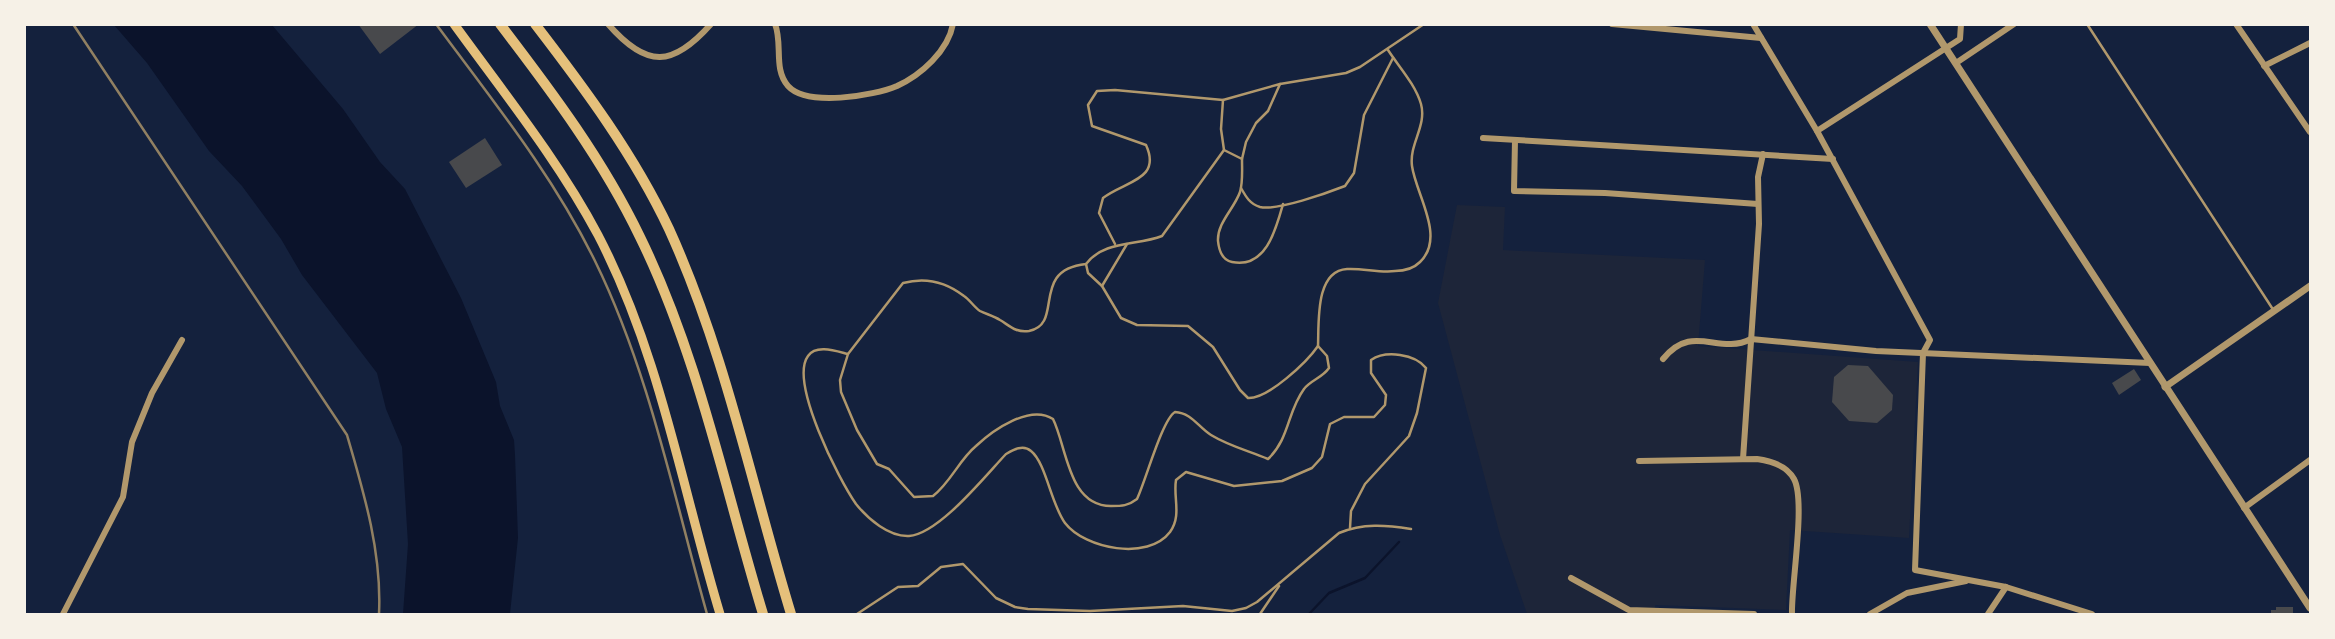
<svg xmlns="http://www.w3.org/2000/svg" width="2335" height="639" font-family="Ubuntu,sans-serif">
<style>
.green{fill:#1d2539}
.water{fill:#0b132b}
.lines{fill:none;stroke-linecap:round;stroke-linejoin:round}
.stream{stroke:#0b132b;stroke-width:2.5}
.building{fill:#48494c}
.service{stroke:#b1986c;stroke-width:2.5}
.minor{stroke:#b1986c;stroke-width:6}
.tertiary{stroke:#b1986c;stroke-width:7}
.secondary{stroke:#e5c07b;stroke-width:9}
.motorway{stroke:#e5c07b;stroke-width:10}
.rail{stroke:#918062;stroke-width:2.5}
</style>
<rect width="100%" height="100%" fill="#14213d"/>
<path class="green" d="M1457,205L1505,207L1503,250L1705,260L1698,346L1918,362L1909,538L1790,530L1786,610L1655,605V614H1527L1500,535L1438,303Z"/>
<path class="water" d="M114,25H272L343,109L380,162L405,189L461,298L496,382L500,406L514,440L515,455L518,538L510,614H403L408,544L402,447L386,409L377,373L302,275L281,239L242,186L209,151L147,63Z"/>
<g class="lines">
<path class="stream" d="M1309,614L1329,593L1365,578L1399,542"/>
</g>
<g class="building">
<path d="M358,24H419L380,54Z"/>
<path d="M485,138L502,165L466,188L449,162Z"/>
<path d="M1848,365L1868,366L1893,395L1892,410L1877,423L1849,421L1832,402L1834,377Z"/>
<path d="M2134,369L2141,380L2119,395L2112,383Z"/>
<path d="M2276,607H2293V614H2271V610H2276Z"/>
</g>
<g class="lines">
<g class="service">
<path d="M2087,24L2274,311"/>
<path d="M1223,100L1221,129L1224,150L1242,159L1246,142L1256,123L1268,111L1280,84"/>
<path d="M1224,150L1162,236C1137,246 1104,240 1086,264C1029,270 1065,324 1029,331C1016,333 1010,326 1000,320C994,316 986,314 980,311C974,307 970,300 964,296C946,282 925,277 903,283L848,354C836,351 816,344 808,356C789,382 839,480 856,504C868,519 889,537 909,536C939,534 986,475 1006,454C1013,450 1023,444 1031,451C1046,463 1051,504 1065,523C1085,549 1148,561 1170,532C1182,515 1173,498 1176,480L1186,472L1234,486L1282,481L1312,468L1322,457L1330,424L1344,417H1374L1385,405L1386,395L1371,373V360C1386,350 1415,354 1426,368L1417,413L1409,436L1365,484L1351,511L1350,528"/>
<path d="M1242,159C1242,170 1243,182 1240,192C1234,209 1217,223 1218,241C1219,251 1222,260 1232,262C1266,269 1276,229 1283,204"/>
<path d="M1241,188C1246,197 1250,204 1260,207C1277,211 1327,193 1345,186L1354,173L1364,115L1393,58"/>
<path d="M1115,244L1099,213L1103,198C1125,181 1162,180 1146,145L1092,126L1088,105L1097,91L1115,90L1223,100L1280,84L1346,73L1360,67L1424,24"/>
<path d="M1102,286L1127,244"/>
<path d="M1318,346C1319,322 1315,271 1347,269C1363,268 1379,273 1395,271C1404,271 1413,269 1420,262C1446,237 1416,195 1412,166C1409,144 1427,126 1421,104C1415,84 1399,67 1388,50"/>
<path d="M848,354L840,380L841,392L857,430L877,464L889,469L914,497L933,496C951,482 959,460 976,446C993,430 1030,404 1053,419C1067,447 1068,506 1111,506C1122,506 1128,506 1137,499C1146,480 1162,420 1175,412C1192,413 1198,427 1211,435C1229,446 1249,451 1268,459C1290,438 1287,412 1304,389C1311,380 1322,378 1329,368L1327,356L1318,346C1307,362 1268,399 1248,398L1240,390L1213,347L1188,326L1137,325L1121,318L1102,286L1088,273L1086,264"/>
<path d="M857,614L898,587L918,586L941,567L963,564L996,598L1015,607L1028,609L1090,611L1183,606L1232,611L1246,608L1257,602L1339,533C1363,523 1386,525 1411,529"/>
<path d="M1260,614L1279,586"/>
</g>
<g class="minor">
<path d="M608,24C647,69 673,67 711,24"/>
<path d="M775,24C783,44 773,69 788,86C807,107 873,96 897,86C921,75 948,51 953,24"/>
<path d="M1612,24L1761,38"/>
<path d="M1753,24L1817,131L1930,340L1923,353L1915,570L2006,587L2092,614"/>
<path d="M2236,24L2310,132"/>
<path d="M1956,63L2014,24"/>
<path d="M2264,66L2310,43"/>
<path d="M1817,131L1960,39L1961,24"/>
<path d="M1483,138L1833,159"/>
<path d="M1515,140L1514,191L1605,193L1758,204"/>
<path d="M1663,359C1693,322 1718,356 1751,339L1876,351L2150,363"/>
<path d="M1743,459L1759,224L1758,177L1763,154"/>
<path d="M1639,461L1757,459C1772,461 1787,466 1794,479C1806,501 1791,586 1792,614"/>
<path d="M2244,508L2310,460"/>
<path d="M1571,578L1629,610L1754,614"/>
<path d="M63,614L123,497L132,442L152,393L182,340"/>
<path d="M1870,614L1907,593L1966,581"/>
<path d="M1988,614L2006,587"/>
</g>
<g class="tertiary">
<path d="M1930,24L2310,608"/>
<path d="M2165,387L2310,286"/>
</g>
<path class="secondary" d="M454,24C504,93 558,160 598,235C660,354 682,488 720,614"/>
<g class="motorway">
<path d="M500,24C552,92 603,160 640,237C698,355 725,489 763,614"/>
<path d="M535,24C585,89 634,155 669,229C725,352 752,486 791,614"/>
</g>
<g class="rail">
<path d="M73,24L347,435C364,493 382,553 379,614"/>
<path d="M436,24C493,101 553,175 595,261C649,371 674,497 707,614"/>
</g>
</g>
<rect width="2335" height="639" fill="none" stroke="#f6f1e7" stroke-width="52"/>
</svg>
